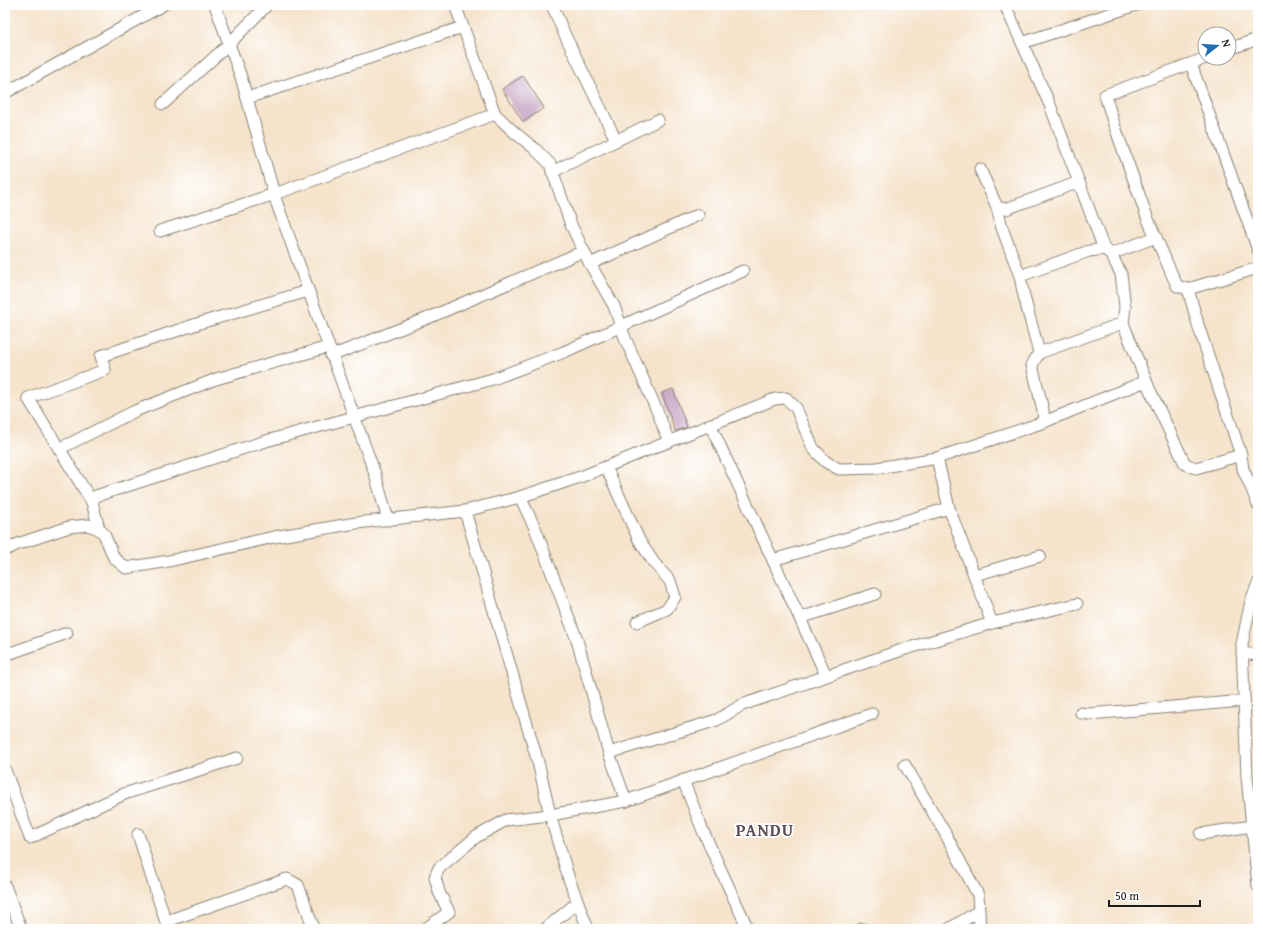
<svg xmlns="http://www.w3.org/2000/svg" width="1263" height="934" font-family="'Gentium Book Plus',serif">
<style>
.building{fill:#c4a1c2}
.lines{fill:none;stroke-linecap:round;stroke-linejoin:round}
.minor-casing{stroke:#888074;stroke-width:13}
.minor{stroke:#fff;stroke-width:11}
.labels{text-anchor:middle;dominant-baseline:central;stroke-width:3.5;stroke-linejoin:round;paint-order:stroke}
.district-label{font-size:17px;font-weight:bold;letter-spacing:1px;fill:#574b56;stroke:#fff}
</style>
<rect width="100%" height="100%" fill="#fff"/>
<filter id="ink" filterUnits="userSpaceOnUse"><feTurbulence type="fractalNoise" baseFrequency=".025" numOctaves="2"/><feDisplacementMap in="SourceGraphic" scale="8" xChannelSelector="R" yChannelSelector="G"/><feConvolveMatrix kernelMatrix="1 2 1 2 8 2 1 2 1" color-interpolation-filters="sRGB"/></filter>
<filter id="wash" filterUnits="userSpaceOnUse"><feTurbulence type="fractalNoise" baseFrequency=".012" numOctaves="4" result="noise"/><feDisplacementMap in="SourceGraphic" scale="16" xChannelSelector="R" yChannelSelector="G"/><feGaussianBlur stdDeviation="0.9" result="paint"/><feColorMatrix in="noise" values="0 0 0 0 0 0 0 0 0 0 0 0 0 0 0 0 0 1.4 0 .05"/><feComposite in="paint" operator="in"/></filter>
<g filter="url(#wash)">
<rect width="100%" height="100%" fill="#f5e3cb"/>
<g id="blocks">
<g class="building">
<path d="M523,76L544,108L523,122L502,89Z"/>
<path d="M673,389L687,427L675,431L662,393Z"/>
</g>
</g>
</g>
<g filter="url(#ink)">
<use href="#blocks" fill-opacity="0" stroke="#888074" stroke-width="1"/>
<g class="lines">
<g class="minor-casing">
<g id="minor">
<path d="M215,5L241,77L276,201L375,474L388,520"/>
<path d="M455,5L495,114L514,132L534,148L550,164L571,225L590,264L614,306L625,338L658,413L669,442"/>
<path d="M552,5L564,33L616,140"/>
<path d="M1005,5L1050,105L1104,249"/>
<path d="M1022,43L1136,5"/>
<path d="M1229,49L1258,39"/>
<path d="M1206,58L1105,95L1115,127L1147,217L1177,286L1188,289L1258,268"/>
<path d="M1191,64L1258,250"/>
<path d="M5,93L163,5"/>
<path d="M247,98L463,27"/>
<path d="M163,104L229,44L267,5"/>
<path d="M980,169L997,207L1006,209L1079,182"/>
<path d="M552,172L658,120"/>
<path d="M997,207L1002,228L1020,276"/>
<path d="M160,231L275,194L495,114"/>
<path d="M1111,254L1156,237"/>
<path d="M590,264L698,215"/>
<path d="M1188,289L1199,328L1241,455"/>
<path d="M1039,353L1123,323"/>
<path d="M331,356L428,318L584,251"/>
<path d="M1044,422L1146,381"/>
<path d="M710,424L826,675"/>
<path d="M59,449L135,411L216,379L328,347"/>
<path d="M937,458L949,508L992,623"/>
<path d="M606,467L639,540L654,563L670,581L675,597L667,609L637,622"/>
<path d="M520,497L535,528L577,640L609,753L626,801"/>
<path d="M92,502L28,398L105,370L101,356L200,323L308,291"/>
<path d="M465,511L539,766L550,815L569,879L588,929"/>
<path d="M99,529L92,502L96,496L266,441L493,379L564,352L743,271"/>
<path d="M5,550L18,544L69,527L88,525L99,529L104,534L114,558L126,568L169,561L274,537L356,523L465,511L520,497L583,476L775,399L786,398L796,408L813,448L826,462L839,469L877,468L937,458L1044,422L1043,410L1032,365L1039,353C1033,327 1024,302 1020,276L1089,251L1104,249L1111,254L1121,274L1125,307L1123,323L1149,388L1185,464L1196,468L1241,455L1243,469L1251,487L1258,505"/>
<path d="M773,560L949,508"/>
<path d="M975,575L1040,556"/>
<path d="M1258,583L1251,601L1242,644L1247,777L1258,886"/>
<path d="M800,618L875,594"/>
<path d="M1242,653L1258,655"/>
<path d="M5,655L67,633"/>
<path d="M1081,713L1089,714L1244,701"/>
<path d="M609,753L717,720L742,705L899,651L992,623L1077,604"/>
<path d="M905,765L945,833L978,895L980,929"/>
<path d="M5,770L30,838L124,794L237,758"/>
<path d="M683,780L703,831L748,929"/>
<path d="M138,834L168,929"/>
<path d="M1201,834L1258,825"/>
<path d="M5,886L21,929"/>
<path d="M167,921L287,879L298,885L314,929"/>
<path d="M425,929L449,912L439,892L435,877L439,868L476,837L506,820L550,815L626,801L872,714"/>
<path d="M545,929L578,902"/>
<path d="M861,929H864"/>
<path d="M949,929L979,911"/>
</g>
</g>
<use href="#minor" class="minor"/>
</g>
</g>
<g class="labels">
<g class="district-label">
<text x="765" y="829">PANDU</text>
</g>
</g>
<rect width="1263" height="934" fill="none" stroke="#fff" stroke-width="20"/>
<g transform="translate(1217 46) rotate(73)"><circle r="19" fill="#ffffff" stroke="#a4a4a4"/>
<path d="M0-3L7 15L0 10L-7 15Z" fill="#1f6fb2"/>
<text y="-6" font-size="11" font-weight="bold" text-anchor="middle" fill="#1c1c1c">N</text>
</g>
<path d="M1109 900v6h91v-6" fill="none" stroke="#1c1c1c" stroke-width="2"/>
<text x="1115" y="900" font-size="12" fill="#1c1c1c" stroke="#ffffff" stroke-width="3" paint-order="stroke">50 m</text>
</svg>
